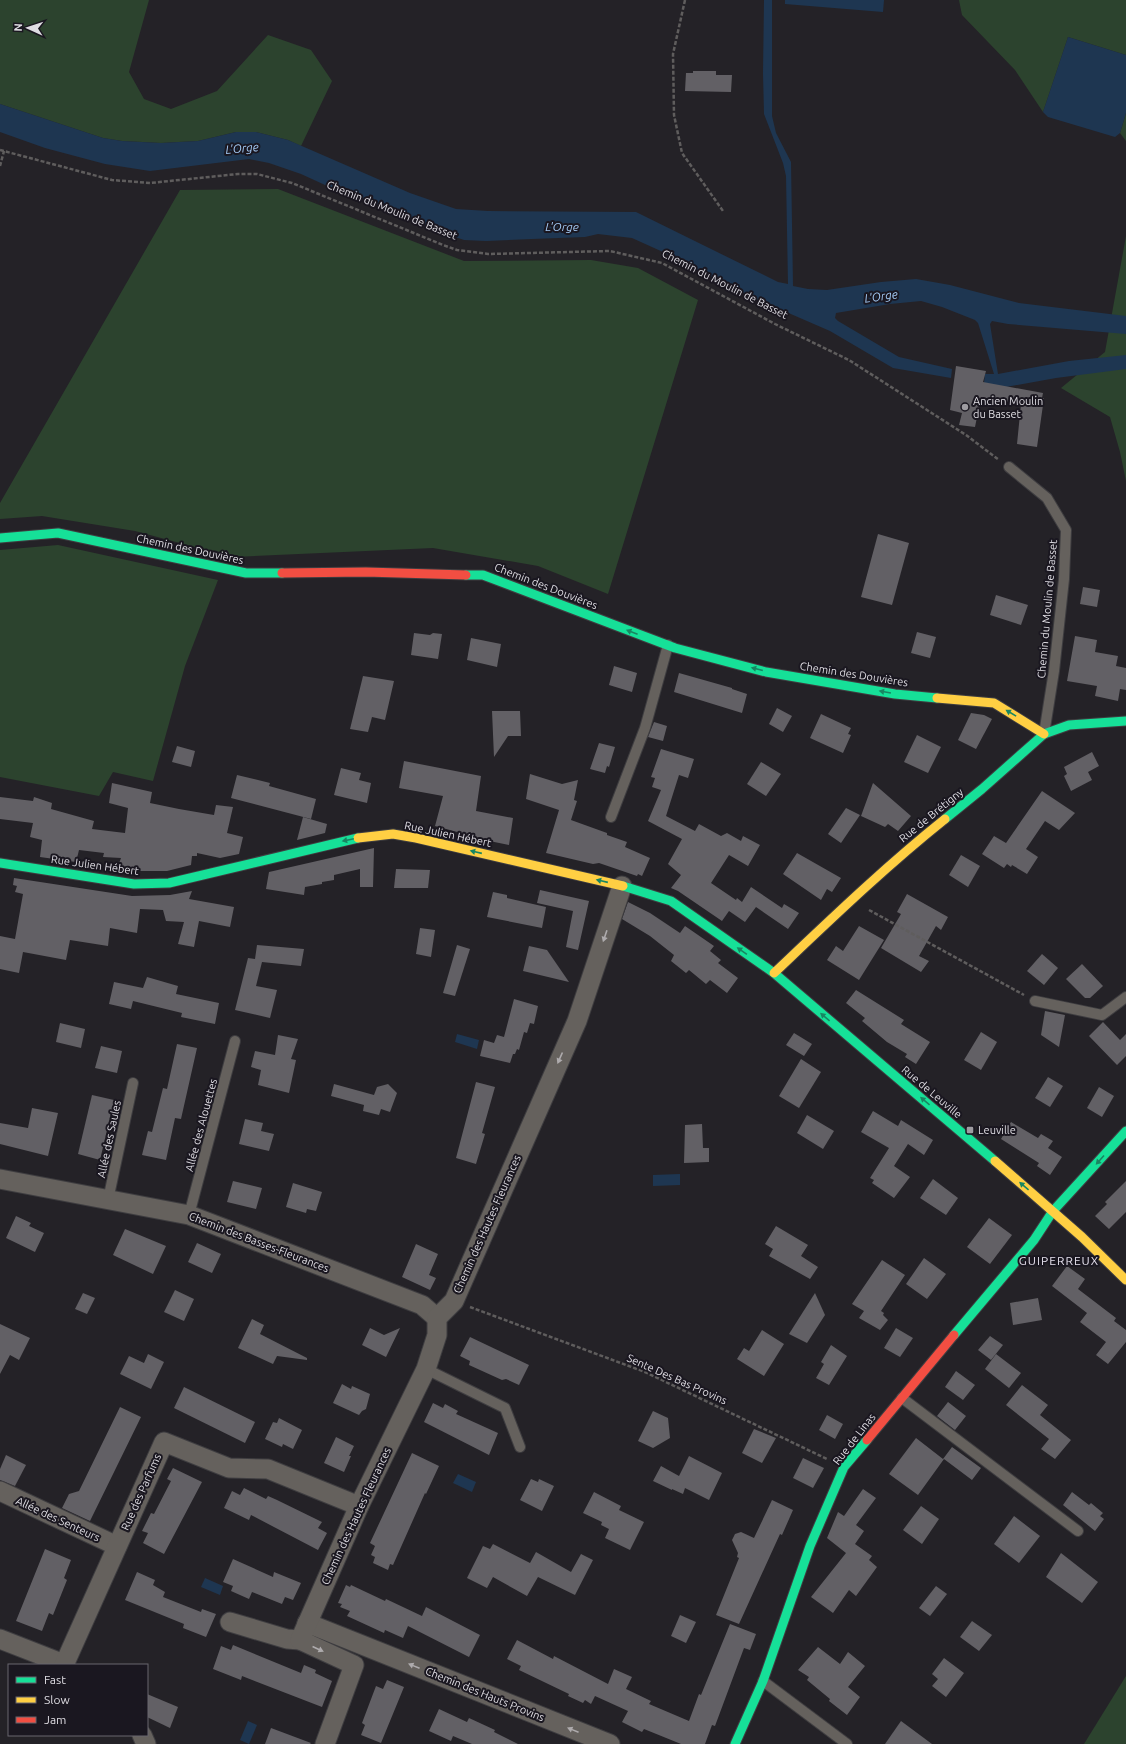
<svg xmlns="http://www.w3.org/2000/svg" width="1126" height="1744" font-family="Ubuntu,sans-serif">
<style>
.green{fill:#2c432e}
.water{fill:#1e3651}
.building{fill:#626065}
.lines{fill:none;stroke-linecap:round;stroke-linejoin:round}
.lane-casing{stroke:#3e3d40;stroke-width:12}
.street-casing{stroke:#3e3d40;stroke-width:21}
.fast-casing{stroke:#3e3d40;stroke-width:11}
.slow-casing{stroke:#3e3d40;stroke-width:11}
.jam-casing{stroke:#3e3d40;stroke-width:11}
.path{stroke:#5f5d5d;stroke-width:2.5;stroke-dasharray:4 2;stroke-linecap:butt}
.lane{stroke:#65615d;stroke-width:10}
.street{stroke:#65615d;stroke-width:19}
.fast{stroke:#16e098;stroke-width:9}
.slow{stroke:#ffcf43;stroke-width:9}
.jam{stroke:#f24e42;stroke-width:9}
.oneway{fill:#188662}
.oneway2{fill:#aeabad}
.poi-dot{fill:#9e9ca1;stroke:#1a1720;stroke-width:1.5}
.labels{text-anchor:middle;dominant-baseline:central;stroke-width:4;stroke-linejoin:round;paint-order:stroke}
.street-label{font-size:11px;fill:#dfdde3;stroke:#1a1720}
.poi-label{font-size:11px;fill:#dfdde3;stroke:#1a1720;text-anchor:start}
.water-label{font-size:12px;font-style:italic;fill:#a4caf5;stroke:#1a1720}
.neighbourhood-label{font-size:12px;letter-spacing:1px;fill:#e5e1ed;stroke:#1a1720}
</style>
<rect width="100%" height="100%" fill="#242227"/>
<g class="green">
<path d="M0,0H149L129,72L144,99L171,109L217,91L268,35L311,50L332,81L301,146L288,140L256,132H236L198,141L161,143L122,141L103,138L0,104Z"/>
<path d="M959,0H1126V55L1068,37L1043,112L1015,70L962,15Z"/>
<path d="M1126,113V141L1120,133Z"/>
<path d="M278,189L464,261L591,260L638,268L698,300L608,594L538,566L433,548L232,557L135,531L42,516L0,519V503L180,190Z"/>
<path d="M1126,236V481L1120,452L1110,417L1061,388L1105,352Z"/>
<path d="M58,545L218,580L185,666L153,781L113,772L99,796L0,777V550Z"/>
<path d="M1126,1676V1744H1084Z"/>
</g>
<g class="water">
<path d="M764,0H772V116L776,133L791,162L793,286L808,289L827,290L881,282L916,279L950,285L1019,303L1126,316V334L1008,324L992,321L990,324L998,374L1069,361L1126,355V369L1056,378L1006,387L984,383L985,374H994L978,323L975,320L942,307L921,301L890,304L836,313L835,318L838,321L899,357L952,369L951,378L893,368L830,331L733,289L663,252L632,238L598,234L585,237L532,239L486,241L464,240L435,230L376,204L336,190L301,174L269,163L249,159L150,171L105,164L45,148L0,132V104L103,138L122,141L161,143L198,141L236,132H256L288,140L410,193L456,209L488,211L636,212L778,282L788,284L786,176L783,163L764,114L763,73Z"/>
<path d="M785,0H884L883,12L785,4Z"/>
<path d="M1068,37L1126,55V113L1120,133L1115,137L1048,117L1043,112Z"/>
<path d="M457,1034L479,1040L477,1049L455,1042Z"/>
<path d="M680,1174V1185L653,1186V1175Z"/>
<path d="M458,1474L476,1482L472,1492L453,1483Z"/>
<path d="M205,1578L223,1586L220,1595L201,1587Z"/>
<path d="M248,1721L257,1725L249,1744L240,1740Z"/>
</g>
<g class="building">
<path d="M693,71H716V75H732L731,92L685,91L686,73H693Z"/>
<path d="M956,366L986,371L983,382L1043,393L1042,398H1044L1037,447L1017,444L1021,404L981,397L975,427L959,425L962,413L950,410Z"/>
<path d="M878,534L909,543L892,605L861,597Z"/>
<path d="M1083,587L1100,590L1097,607L1080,604Z"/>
<path d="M996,595L1028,605L1021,625L990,615Z"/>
<path d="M917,632L936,637L930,658L911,653Z"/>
<path d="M414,633L430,635L433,633L442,634L438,659L411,655Z"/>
<path d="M1075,636L1097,640L1095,652L1118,656L1116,666L1126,668V690L1120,689L1118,701L1095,696L1097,686L1067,681Z"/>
<path d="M471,638L501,644L497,667L467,660Z"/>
<path d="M614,666L637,673L632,692L609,685Z"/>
<path d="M679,673L732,688V689L747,694L742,713L674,692Z"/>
<path d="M363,676L394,681L385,720L372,717L368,732L350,729Z"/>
<path d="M777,708L792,716L783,732L769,724Z"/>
<path d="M492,711H520L521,736H508L494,757Z"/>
<path d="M971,713L984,715L992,719L976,749L958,740Z"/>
<path d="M821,714L851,728L848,734L851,735L843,753L810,738Z"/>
<path d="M654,722L667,726L663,741L648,737Z"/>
<path d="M917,735L941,747L928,773L904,762Z"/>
<path d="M599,743L615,747L609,767L607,766L605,773L590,769Z"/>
<path d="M177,746L195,751L191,767L172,762Z"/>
<path d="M661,749L694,759L688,778L679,775L666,816L695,831L699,824L721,836L727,833L741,841L743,836L760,845L748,866L729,855L711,883L736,900L737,898L742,902L751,887L782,908L784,904L799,913L788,929L756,907L745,922L729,911L722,921L678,891L671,888L681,875L668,864L682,839L648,821L661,790L652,787L655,778L651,777Z"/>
<path d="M1092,752L1099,766L1088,772L1092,780L1071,791L1064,776L1067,774L1064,767Z"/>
<path d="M404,761L481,776L476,811L513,818L509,845L460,835L461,833L435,826L443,796L399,788Z"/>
<path d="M761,762L781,774L766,796L747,784Z"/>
<path d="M341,768L361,773L359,780L371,783L367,803L334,795Z"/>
<path d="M530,774L562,784L578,780L574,800L577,801L571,820L607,833V835L627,842L625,847L650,858L642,876L638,874L637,876L599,863L593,864L546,853L559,810L526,799Z"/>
<path d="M237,775L270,783L269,786L316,799L311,819L231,798Z"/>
<path d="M112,783L152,792L150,803L179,809L214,815L216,805L233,807L227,833L243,837L239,854L220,858L197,853V856H192L191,865L167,871H135L117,869L121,858L103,857L104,853L79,850L76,862L40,857L42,840L30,837L33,823L0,819V797L33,801L34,797L52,803L51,809L94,821L92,829L125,833L128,808L109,803Z"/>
<path d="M873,783L911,816L898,831L888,824L885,827L861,816Z"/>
<path d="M1042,791L1075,813L1059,830L1045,821L1026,849L1038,857L1027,874L1012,865L1011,867L1007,864L1004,868L982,854L994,836L1006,843Z"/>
<path d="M846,808L860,815L841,843L828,834Z"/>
<path d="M303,817L327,824L325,833L297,840Z"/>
<path d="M374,848L373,887H360V869L334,875V880L322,882V884L305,887L304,895L266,889L269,872Z"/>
<path d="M797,853L841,878L832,892L827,889L821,900L783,874Z"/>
<path d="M961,855L980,866L968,887L949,875Z"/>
<path d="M396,869L430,870L428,888H394Z"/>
<path d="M14,878L132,896L170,895L192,891L189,899L234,907L230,927L199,921L194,947L178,944L184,922L166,921L163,910L140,909L137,933L110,928L108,946L70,940L66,960L23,952L19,973L0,969V936L15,939L23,894L15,892L17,886L13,885Z"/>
<path d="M540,890L589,901L578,950L566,947L573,911L537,903Z"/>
<path d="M493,892L507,895V898L546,907L542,928L487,917Z"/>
<path d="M907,894L948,917L941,930L936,926L919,956L929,961L921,972L881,948L901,914L897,912Z"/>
<path d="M628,902L650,913L680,933L685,926L714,946L710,951L721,960L718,963L738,978L727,993L710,980L706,984L689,970L686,973L671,961L674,955L650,936L622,919Z"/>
<path d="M859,926L884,940L859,980L827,960L836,946L843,951Z"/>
<path d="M420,928L435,930L431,957L416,954Z"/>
<path d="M257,945L304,949L301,966L262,962L256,986L277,990L270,1018L235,1010L248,958L255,959Z"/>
<path d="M457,945L470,949L455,996L443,993Z"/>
<path d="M529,946L547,950L569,982L523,971Z"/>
<path d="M1042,954L1058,968L1044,985L1027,971Z"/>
<path d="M1082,964L1103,986L1090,998H1085L1066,979Z"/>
<path d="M147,977L178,986L176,994L219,1003L215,1024L181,1017L182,1013L133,1001L131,1009L109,1004L114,982L143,988Z"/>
<path d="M856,990L904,1020L901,1024L930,1042L916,1064L905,1057L907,1054L887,1042L862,1021L865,1018L846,1003Z"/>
<path d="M514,999L538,1006L534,1024L530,1023L527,1033L524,1032L519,1050L517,1049L515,1054H513L510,1063L480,1056L484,1040L494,1043L497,1035L504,1037Z"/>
<path d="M1045,1011L1065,1015L1059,1047L1041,1035Z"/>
<path d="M1103,1022L1120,1040L1126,1034V1056L1117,1065L1089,1036Z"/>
<path d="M60,1023L85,1029L81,1048L56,1042Z"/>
<path d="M981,1032L997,1042L981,1070L964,1060Z"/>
<path d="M794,1033L812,1044L804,1056L786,1045Z"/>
<path d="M278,1035L298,1039L291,1059L296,1060L289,1093L258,1085L261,1070L251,1067L255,1051L275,1055Z"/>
<path d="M177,1044L197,1048L181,1119L175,1118L166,1160L142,1155L148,1131L152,1132L163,1088L167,1089Z"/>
<path d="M101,1046L122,1051L117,1073L95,1068Z"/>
<path d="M801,1059L821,1072L799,1108L779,1096Z"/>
<path d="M1048,1077L1063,1086L1050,1107L1035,1098Z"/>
<path d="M476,1082L495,1087L482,1133L485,1134L476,1164L456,1158Z"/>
<path d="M334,1084L374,1095L377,1087L388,1084L397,1093L390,1112L381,1109L379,1115L363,1111L364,1105L331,1096Z"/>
<path d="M1099,1087L1114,1096L1102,1117L1087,1108Z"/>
<path d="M92,1095L114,1100L100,1160L78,1154Z"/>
<path d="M32,1108L58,1113L48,1156L0,1144V1123L28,1128Z"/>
<path d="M873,1111L898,1126L901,1120L933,1140L924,1155L908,1144L894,1166L910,1177L894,1198L872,1183L874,1180L870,1178L889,1148L861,1132Z"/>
<path d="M807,1115L834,1131L823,1149L797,1133Z"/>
<path d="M245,1119L263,1123L261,1131L274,1134L269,1151L239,1144Z"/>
<path d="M1011,1122L1038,1138L1041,1134L1053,1141L1048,1148L1062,1157L1050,1175L1037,1166L1039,1163L1001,1139Z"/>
<path d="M702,1124L703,1148H709V1162L684,1163L685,1125Z"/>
<path d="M933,1179L958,1198L946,1215L920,1198Z"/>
<path d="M233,1181L262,1188L256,1209L227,1202Z"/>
<path d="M1126,1181V1212L1109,1229L1095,1216L1107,1204L1105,1202Z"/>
<path d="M293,1183L322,1192L316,1211L307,1209L306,1213L286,1207Z"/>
<path d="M16,1216L31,1223L29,1226L44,1233L35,1252L6,1238Z"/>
<path d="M989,1218L1012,1235L990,1264L967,1247Z"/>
<path d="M776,1226L808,1245L801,1256L818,1267L810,1279L769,1256L773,1249L765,1244Z"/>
<path d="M125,1229L166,1246L153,1274L113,1255Z"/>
<path d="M197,1243L221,1254L212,1273L188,1262Z"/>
<path d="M416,1244L438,1254L429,1275L436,1278L430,1290L402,1277Z"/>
<path d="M924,1258L946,1274L927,1299L906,1284Z"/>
<path d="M882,1260L905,1275L881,1311L884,1313L883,1315L888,1320L880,1330L859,1318L864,1311L852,1304Z"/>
<path d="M1067,1266L1085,1279L1078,1289L1116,1318L1114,1321L1126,1330V1342L1108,1364L1096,1355L1106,1342L1080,1322L1087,1313L1052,1286Z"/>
<path d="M175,1290L194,1299L184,1321L164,1312Z"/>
<path d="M83,1293L95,1298L87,1314L75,1309Z"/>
<path d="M815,1293L825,1315L807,1343L789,1334Z"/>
<path d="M1038,1298L1042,1320L1013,1325L1010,1303Z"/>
<path d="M252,1319L264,1325L260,1334L307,1358V1360L277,1356L273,1364L238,1348Z"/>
<path d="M0,1324L30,1338L19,1360L10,1355L0,1374Z"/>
<path d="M370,1328L384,1335L400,1328L386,1357L362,1345Z"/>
<path d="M896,1328L913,1338L900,1357L884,1348Z"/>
<path d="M762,1330L784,1344L764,1376L737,1359L744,1348L749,1351Z"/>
<path d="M990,1336L1003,1345L991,1360L978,1350Z"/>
<path d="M470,1337L529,1365L519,1385L506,1379L502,1380L469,1365L470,1361L460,1356Z"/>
<path d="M831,1345L847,1356L829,1385L816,1378L824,1364L821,1362Z"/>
<path d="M148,1354L164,1362L151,1389L120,1374L129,1356L144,1363Z"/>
<path d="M996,1354L1021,1373L1009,1388L985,1369Z"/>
<path d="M956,1371L975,1385L963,1400L945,1387Z"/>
<path d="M342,1384L351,1389L352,1386L370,1394L366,1409L362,1411L359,1415L333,1403Z"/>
<path d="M1022,1385L1048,1405L1040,1415L1071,1440L1055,1459L1041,1449L1049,1439L1006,1405Z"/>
<path d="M184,1387L255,1422L245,1443L174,1408Z"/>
<path d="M948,1402L966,1416L955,1430L937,1416Z"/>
<path d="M433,1403L443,1408L445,1404L458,1411L456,1414L498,1433L489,1455L424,1422Z"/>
<path d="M120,1407L141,1417L90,1521L62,1508L69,1494L79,1491Z"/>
<path d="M653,1411L668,1418L670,1438L653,1448L638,1441Z"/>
<path d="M827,1415L843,1424L835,1439L819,1430Z"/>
<path d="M279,1418L302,1430L293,1449L283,1444L282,1447L265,1439L273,1422L277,1423Z"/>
<path d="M754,1429L776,1438L762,1463L742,1453Z"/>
<path d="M336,1437L354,1446L349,1456H351L344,1472L324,1463Z"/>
<path d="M916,1438L943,1459L952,1447L981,1468L972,1480L944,1459L918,1495L889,1474Z"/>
<path d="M412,1453L439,1466L426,1494L425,1493L393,1565L390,1564L388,1570L373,1563L375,1557L371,1555L375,1546L370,1543Z"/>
<path d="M6,1455L26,1465L15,1486L0,1480V1469Z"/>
<path d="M689,1456L722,1473L709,1500L685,1488L683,1494L672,1489V1490L653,1481L661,1466L679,1476Z"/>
<path d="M803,1458L824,1468L813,1488L793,1478Z"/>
<path d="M173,1468L202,1482L164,1554L143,1543L148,1533L142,1531L151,1513L154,1514L171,1481L167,1479Z"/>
<path d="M531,1479L538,1482L539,1479L554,1486L542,1511L520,1500Z"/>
<path d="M244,1488L266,1499L268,1496L277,1500L322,1522L318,1528L327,1533L318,1550L251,1515L249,1520L224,1508L232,1491L240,1495Z"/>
<path d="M863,1489L876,1498L856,1525L864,1531L855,1544L872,1556L869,1560L877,1567L856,1596L849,1590L833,1613L811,1597L846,1553L827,1538L838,1512L844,1516Z"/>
<path d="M594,1492L621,1506L619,1510L644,1522L630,1550L605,1538L609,1529L601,1525L602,1522L583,1513Z"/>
<path d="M1072,1492L1089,1505L1091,1503L1103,1513L1100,1516L1104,1519L1095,1531L1063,1505Z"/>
<path d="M772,1500L793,1510L782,1535L780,1534L739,1624L716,1615L739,1558L737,1557L738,1553L732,1540L735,1534L741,1532L754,1538Z"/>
<path d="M921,1506L939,1519L922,1544L903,1530Z"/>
<path d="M1014,1516L1040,1536L1019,1563L994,1544Z"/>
<path d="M493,1544L530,1563L536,1552L571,1572L581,1554L593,1560L575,1595L538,1577L527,1596L493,1577L487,1588L467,1578L483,1546L490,1549Z"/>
<path d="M45,1549L71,1560L64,1578L67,1580L53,1615L49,1613L42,1631L16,1621Z"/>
<path d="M1061,1553L1098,1582L1082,1603L1046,1577Z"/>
<path d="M233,1559L273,1577L274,1572L301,1583L293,1600L285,1597L282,1604L252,1592L249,1599L231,1591L233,1586L223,1582Z"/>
<path d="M137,1572L155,1580L153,1585L165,1592L163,1597L201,1612L202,1609L216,1614L206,1637L183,1628L184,1624L125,1600Z"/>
<path d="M346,1585L350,1587L351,1585L385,1601L386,1599L422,1616L426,1607L480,1635L469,1657L408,1626L403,1638L385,1630L384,1633L347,1616L350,1611L340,1607L342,1604L338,1603Z"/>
<path d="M936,1586L947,1594L930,1616L919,1608Z"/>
<path d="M680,1615L696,1622L686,1643L671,1636Z"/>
<path d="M972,1621L992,1635L979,1651L960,1637Z"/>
<path d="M730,1624L756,1634L750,1650L744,1648L715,1726L712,1725L705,1744H681L644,1729L642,1732L622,1722L628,1711L595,1696L591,1704L585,1700L583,1703L568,1696L569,1694L519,1670L521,1666L507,1659L517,1640L553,1659L554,1656L608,1684L614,1669L632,1677L626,1689L651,1701L649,1704L689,1721L699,1694L701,1695Z"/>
<path d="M233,1645L301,1673L304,1665L316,1670L315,1673L332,1681L322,1707L242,1676L241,1680L213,1669L221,1646L231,1650Z"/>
<path d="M818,1647L840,1664L848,1652L865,1666L848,1687L860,1697L847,1715L829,1701L830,1699L807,1680L809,1677L798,1670Z"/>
<path d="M944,1658L964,1673L946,1697L932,1686L938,1679L932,1674Z"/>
<path d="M387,1680L404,1687L381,1743L361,1735L365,1725L362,1723L376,1686L383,1689Z"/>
<path d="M147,1694L178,1707L170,1728L147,1717Z"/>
<path d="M439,1709L467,1722L469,1718L495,1730L494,1732L518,1744H472L453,1736L451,1741L429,1731Z"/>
<path d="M901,1721L932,1744H885Z"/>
<path d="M271,1728L311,1743L310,1744H265Z"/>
</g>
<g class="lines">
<g class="lane-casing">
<g id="lane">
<path d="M1009,467L1047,498L1066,530L1064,579L1054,671L1044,734"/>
<path d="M611,817L645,728L668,645"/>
<path d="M1035,1001L1102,1015L1126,997"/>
<path d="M108,1200L133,1083"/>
<path d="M189,1215L235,1041"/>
<path d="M426,1369L505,1408L520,1447"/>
<path d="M902,1398L1078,1531"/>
<path d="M763,1681L847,1744"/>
</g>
</g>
<g class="street-casing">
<g id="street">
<path d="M0,1179L189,1215L422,1305L437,1318"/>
<path d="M0,1491L117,1546"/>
<path d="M230,1622L287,1639L300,1640"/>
<path d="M307,1623L610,1744"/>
<path d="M0,1639L64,1664"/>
<path d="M64,1665L164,1442L229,1468L268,1469L359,1506"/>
<path d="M142,1735L146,1744"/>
<path d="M325,1744L354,1665L300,1640L359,1506L426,1369L437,1335V1318L454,1301L577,1021L622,886"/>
</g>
</g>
<g class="fast-casing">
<g id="fast">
<path d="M0,538L58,533L246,573H282"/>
<path d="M466,575H483L675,648L766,672L895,694L937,698"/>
<path d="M945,819L982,789L1044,734L1069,725L1126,721"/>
<path d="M0,863L134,884L169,883L358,838"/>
<path d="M623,886L671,901L774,973L995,1161"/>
<path d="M954,1335L1034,1240L1053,1211L1126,1131"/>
<path d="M735,1744L763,1681L810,1546L844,1467L867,1440"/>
</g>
</g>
<g class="slow-casing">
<g id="slow">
<path d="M937,698L994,703L1044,734"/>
<path d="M358,838L393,834L416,838L623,886"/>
<path d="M774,973C830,920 885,867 945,819"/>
<path d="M995,1161L1082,1237L1126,1280"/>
</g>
</g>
<g class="jam-casing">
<g id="jam">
<path d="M282,573L366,572L466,575"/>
<path d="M867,1440L954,1335"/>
</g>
</g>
<g class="path">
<path d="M685,0L673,54L674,115L682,153L723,211"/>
<path d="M0,150L112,180L150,183L238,174H257L292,183L443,245L457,250L488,254L610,251L662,263L775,324L849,360L966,435L999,460"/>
<path d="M0,166L4,151"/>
<path d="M869,910L1024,995"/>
<path d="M470,1307L645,1372L827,1459"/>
</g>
<use href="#lane" class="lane"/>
<use href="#street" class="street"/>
<use href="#fast" class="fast"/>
<use href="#slow" class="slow"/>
<use href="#jam" class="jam"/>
</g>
<defs><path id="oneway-solid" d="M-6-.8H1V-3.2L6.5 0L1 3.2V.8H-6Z"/></defs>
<g class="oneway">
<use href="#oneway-solid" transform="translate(632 632) rotate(-159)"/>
<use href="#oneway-solid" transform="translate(757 669) rotate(-166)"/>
<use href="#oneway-solid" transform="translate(885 692) rotate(-170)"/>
<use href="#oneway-solid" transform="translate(1011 713) rotate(-149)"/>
<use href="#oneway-solid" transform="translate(348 840) rotate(168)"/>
<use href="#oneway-solid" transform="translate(476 852) rotate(-167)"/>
<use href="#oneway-solid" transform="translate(602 881) rotate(-167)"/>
<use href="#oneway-solid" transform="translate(742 951) rotate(-145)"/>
<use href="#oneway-solid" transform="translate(825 1017) rotate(-140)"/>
<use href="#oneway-solid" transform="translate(925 1101) rotate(-140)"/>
<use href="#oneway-solid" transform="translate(1100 1160) rotate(132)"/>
<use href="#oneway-solid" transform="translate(1024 1186) rotate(-140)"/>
</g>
<g class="oneway2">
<use href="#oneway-solid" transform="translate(605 936) rotate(109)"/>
<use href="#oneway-solid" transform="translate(560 1058) rotate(114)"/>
<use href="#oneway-solid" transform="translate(318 1649) rotate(25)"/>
<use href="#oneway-solid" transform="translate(414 1666) rotate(-158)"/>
<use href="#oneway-solid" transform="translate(573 1730) rotate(-158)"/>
</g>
<g class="poi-dot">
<circle cx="965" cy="407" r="4"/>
<rect x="966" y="1126" width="8" height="8" rx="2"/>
</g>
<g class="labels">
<g class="street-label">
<text transform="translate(392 210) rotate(22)">Chemin du Moulin de Basset</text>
<text transform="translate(725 284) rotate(27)">Chemin du Moulin de Basset</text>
<text transform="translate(190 549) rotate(12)">Chemin des Douvières</text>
<text transform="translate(546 586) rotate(21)">Chemin des Douvières</text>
<text transform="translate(1047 609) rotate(-85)">Chemin du Moulin de Basset</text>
<text transform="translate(854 674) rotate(9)">Chemin des Douvières</text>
<text transform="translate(931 815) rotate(-39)">Rue de Brétigny</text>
<text transform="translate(448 834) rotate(12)">Rue Julien Hébert</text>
<text transform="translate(95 865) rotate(8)">Rue Julien Hébert</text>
<text transform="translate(932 1092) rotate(40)">Rue de Leuville</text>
<text transform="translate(201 1125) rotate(-75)">Allée des Alouettes</text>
<text transform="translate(109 1139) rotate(-78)">Allée des Saules</text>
<text transform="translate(487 1224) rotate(-66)">Chemin des Hautes Fleurances</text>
<text transform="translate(259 1242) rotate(21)">Chemin des Basses-Fleurances</text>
<text transform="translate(677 1379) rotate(24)">Sente Des Bas Provins</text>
<text transform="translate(854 1439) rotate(-52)">Rue de Linas</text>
<text transform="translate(141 1492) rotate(-66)">Rue des Parfums</text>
<text transform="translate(356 1516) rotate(-65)">Chemin des Hautes Fleurances</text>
<text transform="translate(58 1519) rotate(25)">Allée des Senteurs</text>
<text transform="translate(485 1694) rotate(22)">Chemin des Hauts Provins</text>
</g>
<g class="poi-label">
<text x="973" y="401">Ancien Moulin<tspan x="973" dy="13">du Basset</tspan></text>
<text x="978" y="1130">Leuville</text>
</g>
<g class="water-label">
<text transform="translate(242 148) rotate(-5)">L'Orge</text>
<text x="562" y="226">L'Orge</text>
<text transform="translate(881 296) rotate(-8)">L'Orge</text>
</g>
<g class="neighbourhood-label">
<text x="1059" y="1260">GUIPERREUX</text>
</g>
</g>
<rect x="8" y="1664" width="140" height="72" fill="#1a1720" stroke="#69666e"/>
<rect x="16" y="1677" width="20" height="6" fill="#16e098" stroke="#69666e"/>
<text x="44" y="1684" font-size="12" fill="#dfdde3">Fast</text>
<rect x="16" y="1697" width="20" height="6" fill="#ffcf43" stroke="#69666e"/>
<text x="44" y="1704" font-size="12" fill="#dfdde3">Slow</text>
<rect x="16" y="1717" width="20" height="6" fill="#f24e42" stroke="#69666e"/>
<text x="44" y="1724" font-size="12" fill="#dfdde3">Jam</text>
<g transform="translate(28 28) rotate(273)" stroke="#1a1720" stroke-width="3" paint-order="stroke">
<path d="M0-3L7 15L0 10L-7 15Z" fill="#dfdde3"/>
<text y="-6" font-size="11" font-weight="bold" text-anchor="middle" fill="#dfdde3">N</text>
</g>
</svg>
